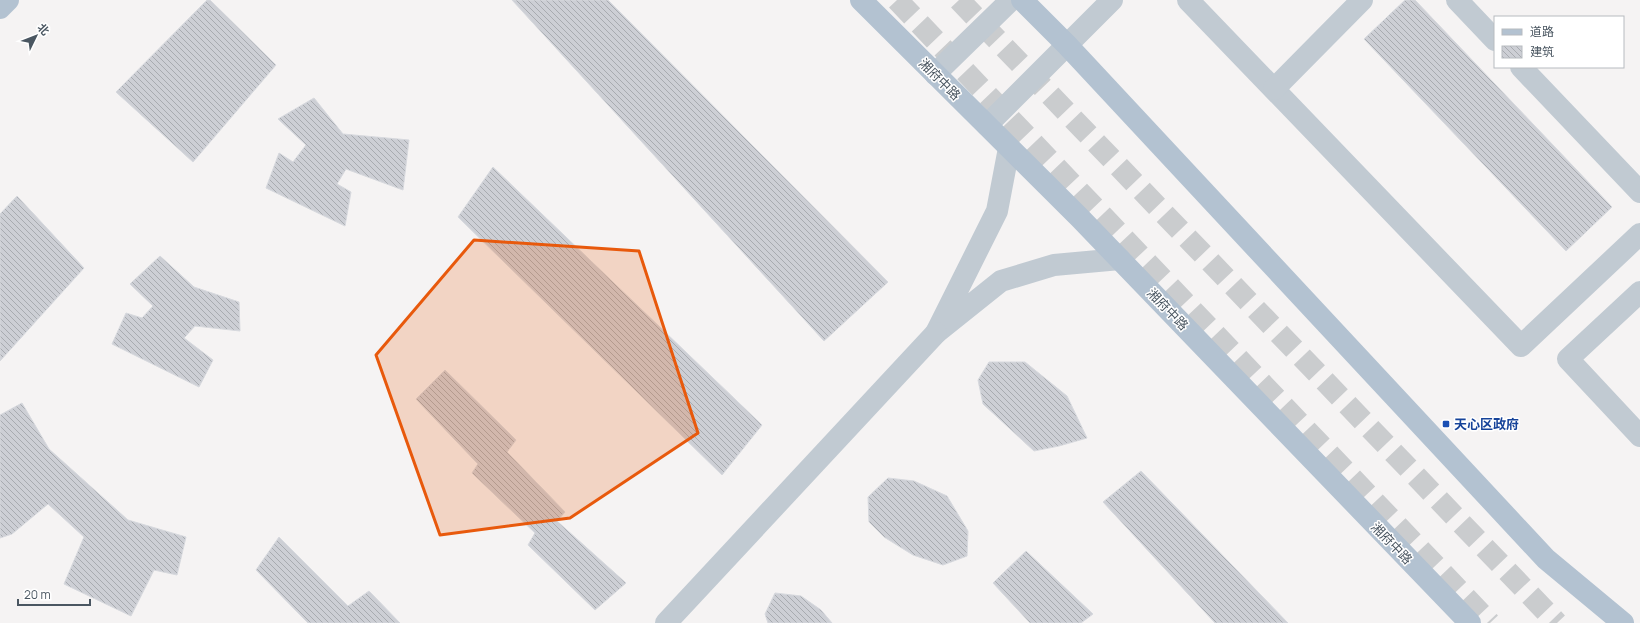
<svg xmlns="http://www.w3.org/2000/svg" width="1640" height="623" font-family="Manrope,'Noto Sans SC',sans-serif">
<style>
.building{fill:url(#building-back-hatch);stroke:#d7d9de}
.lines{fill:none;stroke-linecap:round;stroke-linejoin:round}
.highway-tunnel{stroke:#caccce;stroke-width:22;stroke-dasharray:22 11;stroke-linecap:butt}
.minor{stroke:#c1cad2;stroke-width:22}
.major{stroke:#b3c2d1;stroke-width:22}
.marked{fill:#e8590c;fill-opacity:0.2;stroke:#e8590c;stroke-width:3;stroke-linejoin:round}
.transit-dot{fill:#1a4fb4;stroke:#fff;stroke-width:1.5}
.labels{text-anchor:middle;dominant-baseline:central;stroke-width:3;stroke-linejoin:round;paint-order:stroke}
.street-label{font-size:13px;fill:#4a5661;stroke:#fff}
.transit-label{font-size:13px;font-weight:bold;fill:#164399;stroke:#fff;text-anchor:start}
</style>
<defs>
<pattern id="building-back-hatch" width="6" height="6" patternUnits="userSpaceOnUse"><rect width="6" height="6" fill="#cdcfd5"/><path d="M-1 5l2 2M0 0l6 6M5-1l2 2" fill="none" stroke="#a8abb0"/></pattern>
</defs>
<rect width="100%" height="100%" fill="#f5f3f3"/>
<g class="building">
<path d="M207,0H210L276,65L193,162L116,92Z"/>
<path d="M512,0H608L888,282L824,341Z"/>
<path d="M1405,0H1415L1612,207L1566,251L1364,39Z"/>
<path d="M314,98L343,134L409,140L403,190L346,169L337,184L351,192L345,226L266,188L279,153L293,162L306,145L278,119Z"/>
<path d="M493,167L762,425L722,475L458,217Z"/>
<path d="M17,196L84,268L0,361V214Z"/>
<path d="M160,256L194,287L239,302L240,331L195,326L184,338L213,360L199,387L112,344L126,313L142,318L153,306L130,284Z"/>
<path d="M989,362H1025L1067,396L1087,438L1059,446L1034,451L983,404L978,380Z"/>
<path d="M445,370L516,440L507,452L565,512L557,521L626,583L595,610L528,545L535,533L472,473L478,464L416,399Z"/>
<path d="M22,403L49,449L128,520L186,537L177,575L154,570L131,616L64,584L84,537L48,504L12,534L0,538V415Z"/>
<path d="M1141,471L1288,623H1215L1103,502Z"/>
<path d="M888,478L914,481L947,496L968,531L967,556L943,565L913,555L884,537L869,522L868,497Z"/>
<path d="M279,537L348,606L369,591L400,623H308L256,570Z"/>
<path d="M1026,551L1093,614L1081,623H1030L993,583Z"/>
<path d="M775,593L801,596L821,610L832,623H768L765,614Z"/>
</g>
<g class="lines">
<g class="highway-tunnel">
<path d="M897,0L1490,623"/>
<path d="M959,0L1557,623"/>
</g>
<g class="minor">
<path d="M1188,0L1521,346L1640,234"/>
<path d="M1457,0L1495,40"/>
<path d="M1521,67L1640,192"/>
<path d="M935,74L1011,0"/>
<path d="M1274,89L1362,0"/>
<path d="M987,125L1112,0"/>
<path d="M1009,148L997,211L936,333L1001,281L1054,265L1120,259"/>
<path d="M1640,292L1568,359L1640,436"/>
<path d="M666,623L936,333"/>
</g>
<g class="major">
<path d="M861,0L1080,218L1470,623"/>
<path d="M1022,0L1067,45L1546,559L1623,623"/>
<path d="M0,8L8,0"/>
</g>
</g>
<path class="marked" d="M474,240L639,251L698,433L570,518L440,535L376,355Z"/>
<rect class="transit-dot" x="1442" y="420" width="8" height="8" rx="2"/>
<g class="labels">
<g class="street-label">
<text transform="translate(940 79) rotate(45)">湘府中路</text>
<text transform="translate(1168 309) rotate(46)">湘府中路</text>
<text transform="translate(1392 543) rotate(46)">湘府中路</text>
</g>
<g class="transit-label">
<text x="1454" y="424">天心区政府</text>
</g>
</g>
<rect x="1494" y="16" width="130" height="52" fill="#ffffff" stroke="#b7bbc0"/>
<rect x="1502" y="29" width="20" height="6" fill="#b3c2d1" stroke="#b7bbc0"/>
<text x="1530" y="36" font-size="12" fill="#4a5661">道路</text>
<rect x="1502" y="46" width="20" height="12" fill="url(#building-back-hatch)" stroke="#b7bbc0"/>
<text x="1530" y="56" font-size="12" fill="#4a5661">建筑</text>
<g transform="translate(36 36) rotate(47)" stroke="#ffffff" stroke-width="3" paint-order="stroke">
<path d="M0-3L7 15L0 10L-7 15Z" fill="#4a5661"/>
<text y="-6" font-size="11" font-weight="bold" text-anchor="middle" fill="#4a5661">北</text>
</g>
<path d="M18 599v6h72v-6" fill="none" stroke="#4a5661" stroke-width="2"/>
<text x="24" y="599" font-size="12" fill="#4a5661" stroke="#ffffff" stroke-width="3" paint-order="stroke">20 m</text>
</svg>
